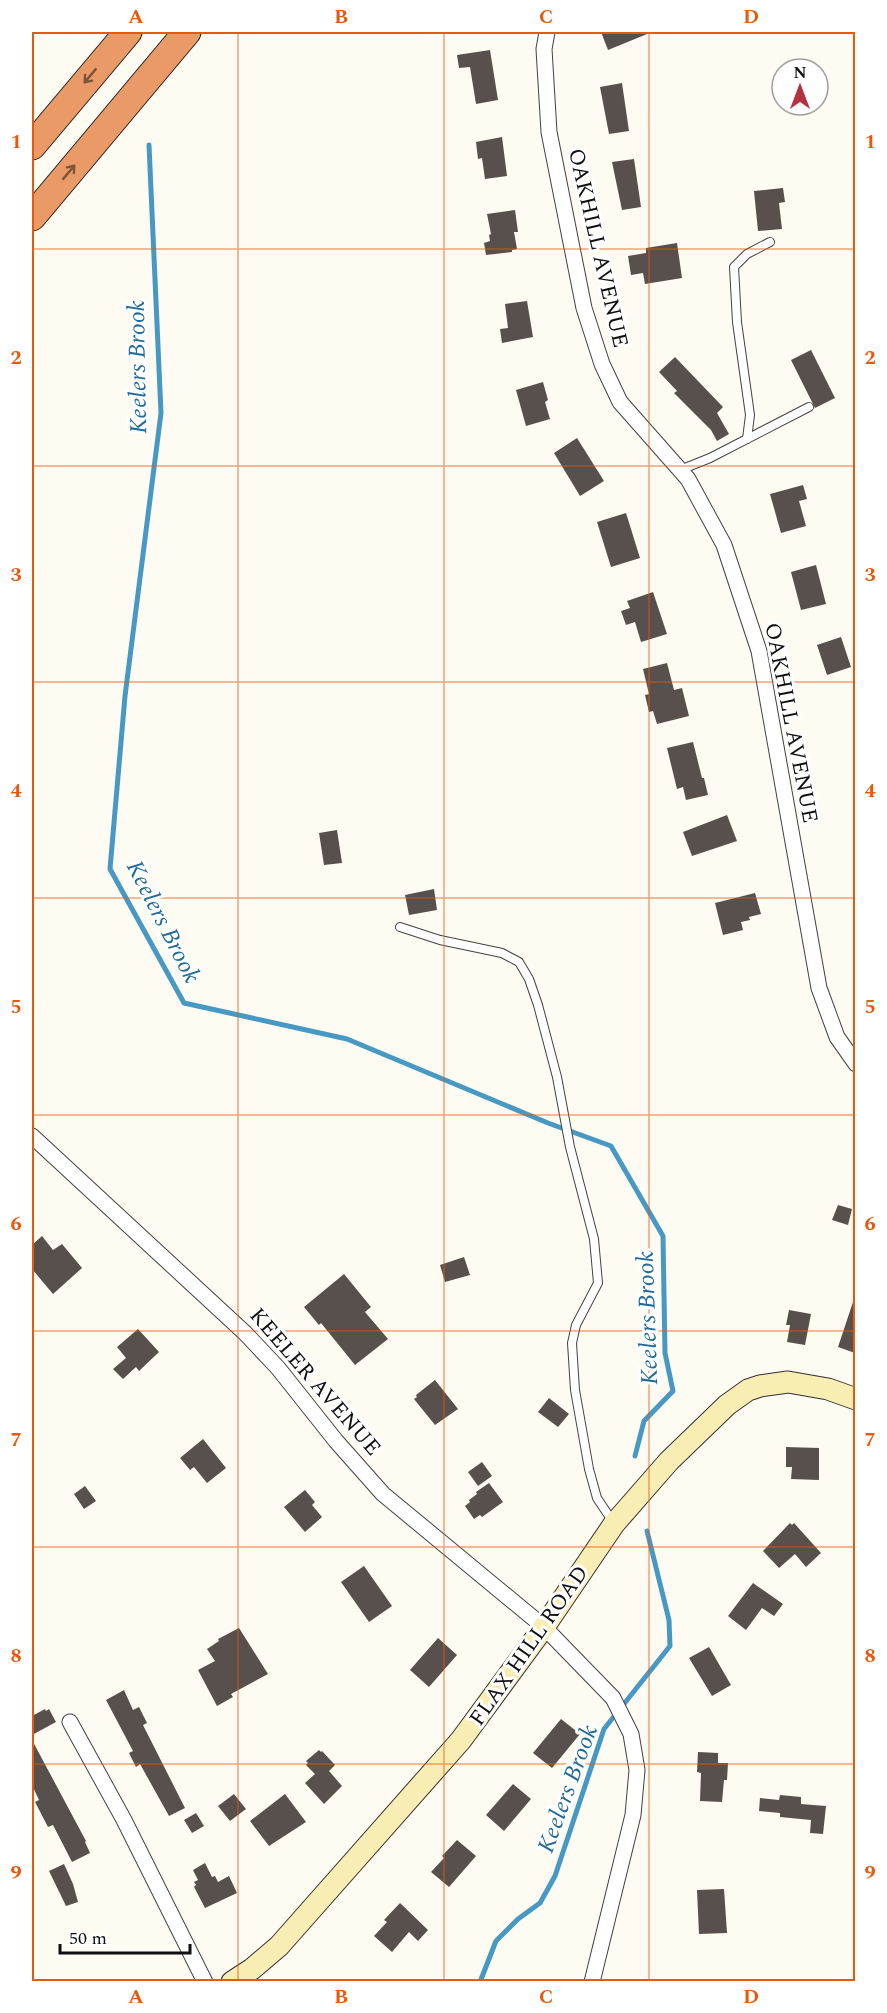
<svg xmlns="http://www.w3.org/2000/svg" width="887" height="2013" font-family="Spectral,serif">
<style>
.lines{fill:none;stroke-linecap:round;stroke-linejoin:round}
.stream{stroke:#4799c3;stroke-width:5}
.building{fill:#57504c}
.lane-casing{stroke:#424242;stroke-width:10}
.street-casing{stroke:#424242;stroke-width:17}
.secondary-casing{stroke:#313131;stroke-width:23}
.highway-casing{stroke:#202020;stroke-width:29}
.lane{stroke:#fff;stroke-width:8}
.street{stroke:#fff;stroke-width:15}
.secondary{stroke:#f8edb3;stroke-width:21}
.highway{stroke:#e99a66;stroke-width:27}
.oneway{stroke:#7c543a}
.grid{fill:none;stroke:#e8590c;stroke-width:1.5;stroke-opacity:0.55}
.labels{text-anchor:middle;dominant-baseline:central;stroke-width:6;stroke-linejoin:round;paint-order:stroke}
.street-label{font-size:22px;fill:#0f0f0f;stroke:#fff}
.water-label{font-size:24px;font-style:italic;fill:#226b98;stroke:#fff}
.neatline{fill:none;stroke:#e8590c;stroke-width:2}
.grid-label{font-size:20px;text-anchor:middle;font-weight:bold;fill:#e8590c}
</style>
<rect width="100%" height="100%" fill="#fefbf2"/>
<g class="lines">
<g class="stream">
<path d="M149,145L161,413L125,696L110,869L184,1003L347,1039L548,1123L611,1146L663,1236L665,1353L673,1391L644,1421L635,1456"/>
<path d="M480,1982L496,1941L518,1919L540,1903L555,1876L604,1729L670,1646L669,1620L647,1531"/>
</g>
</g>
<g class="building">
<path d="M601,32H652L608,50Z"/>
<path d="M490,50L498,100L476,104L470,67L459,68L457,55Z"/>
<path d="M622,83L629,131L609,134L600,87Z"/>
<path d="M502,137L507,176L485,179L482,158L478,159L476,142Z"/>
<path d="M634,159L641,207L622,210L612,162Z"/>
<path d="M783,188L785,202L779,203L782,229L758,231L754,191Z"/>
<path d="M515,210L518,232H514L517,249L512,250V252L486,255L484,243L490,241L489,235L491,234L487,214Z"/>
<path d="M677,243L682,278L645,284L643,273L631,275L628,256L646,253V248Z"/>
<path d="M527,301L533,337L502,343L500,329L508,328L505,304Z"/>
<path d="M811,350L835,398L815,408L791,360Z"/>
<path d="M675,357L723,407L717,413L729,434L717,441L711,430L674,393L677,391L659,372Z"/>
<path d="M543,382L548,400L545,402L550,419L526,426L516,390Z"/>
<path d="M577,438L604,481L580,496L554,453Z"/>
<path d="M803,485L807,499L799,501L806,526L781,533L770,494Z"/>
<path d="M626,513L640,558L611,567L597,522Z"/>
<path d="M816,565L826,604L801,610L791,572Z"/>
<path d="M653,592L667,634L641,642L635,622L626,625L621,611L630,608L627,601Z"/>
<path d="M841,637L851,667L827,675L817,645Z"/>
<path d="M667,663L674,690L682,688L689,716L657,724L653,711L649,712L645,695L649,694L643,669Z"/>
<path d="M693,742L702,778H704L708,795L686,800L683,787L677,789L667,748Z"/>
<path d="M727,815L737,841L692,856L683,832Z"/>
<path d="M337,830L342,863L324,865L319,833Z"/>
<path d="M434,889L437,910L409,915L405,895Z"/>
<path d="M755,893L761,914L749,917L750,920L741,922L743,930L723,935L715,903Z"/>
<path d="M838,1205L852,1209L848,1225L832,1220Z"/>
<path d="M42,1236L53,1250L62,1244L82,1268L53,1294L32,1269V1245Z"/>
<path d="M464,1257L470,1275L445,1282L440,1265Z"/>
<path d="M344,1274L371,1307L365,1312L388,1339L355,1365L321,1323L319,1325L304,1307Z"/>
<path d="M853,1302L855,1303V1353L838,1347Z"/>
<path d="M789,1310L811,1314L805,1345L787,1342L790,1325H786Z"/>
<path d="M138,1329L159,1352L139,1371L136,1367L123,1379L113,1369L126,1358L117,1347Z"/>
<path d="M435,1380L458,1409L435,1425L414,1399L417,1397L416,1395Z"/>
<path d="M549,1398L569,1414L558,1427L538,1412Z"/>
<path d="M203,1439L226,1468L207,1483L194,1467L190,1470L180,1458Z"/>
<path d="M786,1447L819,1448V1480L791,1479L792,1467H786Z"/>
<path d="M482,1462L492,1476L478,1486L468,1472Z"/>
<path d="M489,1483L503,1502L482,1517L480,1515L474,1519L465,1506L470,1502L469,1500L477,1494L476,1492Z"/>
<path d="M85,1486L96,1501L84,1509L74,1494Z"/>
<path d="M305,1490L315,1502L312,1505L322,1517L305,1532L284,1507Z"/>
<path d="M790,1523L792,1525L794,1523L821,1553L806,1567L795,1554L779,1568L763,1551Z"/>
<path d="M364,1566L392,1606L369,1622L341,1582Z"/>
<path d="M753,1583L783,1604L774,1616L762,1608L746,1630L728,1616Z"/>
<path d="M239,1628L268,1674L231,1694L233,1697L217,1706L198,1670L215,1661L207,1649L219,1641L218,1639Z"/>
<path d="M438,1638L457,1655L429,1687L410,1670Z"/>
<path d="M709,1647L731,1685L712,1696L689,1658Z"/>
<path d="M124,1690L133,1710L139,1707L147,1723L143,1725L185,1808L169,1816L140,1764L136,1767L129,1753L133,1751L106,1700Z"/>
<path d="M45,1709L46,1711L49,1709L56,1722L32,1735V1716Z"/>
<path d="M561,1719L580,1734L552,1768L533,1753Z"/>
<path d="M32,1740L86,1841L85,1842L90,1853L72,1862L53,1825L48,1827L35,1802L39,1800L32,1785Z"/>
<path d="M319,1750L321,1752L322,1751L335,1765L329,1771L342,1786L324,1804L305,1783L315,1774L306,1765L308,1763L306,1761Z"/>
<path d="M698,1752L718,1753V1763H728L727,1780H724L722,1802L700,1801L701,1773L697,1772Z"/>
<path d="M513,1784L531,1799L504,1831L486,1815Z"/>
<path d="M234,1794L246,1809L230,1821L218,1806Z"/>
<path d="M285,1794L306,1822L269,1846L250,1821Z"/>
<path d="M780,1795L801,1797V1804L826,1806L823,1834L810,1833L811,1820L780,1817V1813L759,1811L760,1798L779,1800Z"/>
<path d="M196,1813L204,1826L192,1833L184,1820Z"/>
<path d="M457,1840L476,1856L449,1887L431,1872L444,1858L442,1856Z"/>
<path d="M205,1863L212,1877L215,1876L218,1882L229,1876L237,1893L205,1908L194,1887L196,1885L194,1882L198,1880L193,1870Z"/>
<path d="M64,1864L73,1884L78,1902L66,1906L49,1871Z"/>
<path d="M724,1889L727,1933L699,1934L697,1890Z"/>
<path d="M400,1903L428,1930L418,1941L409,1932L392,1952L374,1936L387,1922L384,1920Z"/>
</g>
<g class="lines">
<g class="lane-casing">
<g id="lane">
<path d="M747,439L750,415L737,322L734,267L747,254L770,242"/>
<path d="M680,470L710,458L809,407"/>
<path d="M400,927L440,940L502,953L519,962L529,979L538,1005L557,1077L570,1147L594,1239L598,1283L576,1325L572,1343L575,1390L589,1469L597,1498L613,1522"/>
</g>
</g>
<g class="street-casing">
<g id="street">
<path d="M547,32L544,49L549,132L584,308L602,364L620,402L688,479L724,545L759,651L819,988L837,1037L856,1064"/>
<path d="M32,1136L245,1333L278,1368L336,1441L383,1494L544,1627L613,1698L631,1734L637,1770L633,1815L592,1982"/>
<path d="M70,1722L124,1820L205,1982"/>
</g>
</g>
<g class="secondary-casing">
<path id="secondary" d="M232,1982L252,1969L279,1946L461,1740L544,1627L614,1524L669,1461L727,1405L748,1390L760,1386L788,1382L828,1389L856,1399"/>
</g>
<g class="highway-casing">
<g id="highway">
<path d="M32,146L128,32"/>
<path d="M32,217L187,32"/>
</g>
</g>
<use href="#lane" class="lane"/>
<use href="#street" class="street"/>
<use href="#secondary" class="secondary"/>
<use href="#highway" class="highway"/>
</g>
<defs><path id="oneway-shaft" d="M-6 0H5M1.5-3L5.5 0L1.5 3" fill="none" stroke-width="1.6" stroke-linecap="round" stroke-linejoin="round" transform="scale(1.5)"/></defs>
<g class="oneway">
<use href="#oneway-shaft" transform="translate(90 76) rotate(130)"/>
<use href="#oneway-shaft" transform="translate(69 172) rotate(-50)"/>
</g>
<path class="grid" d="M238,32V1982M444,32V1982M649,32V1982M32,249H856M32,466H856M32,682H856M32,898H856M32,1115H856M32,1331H856M32,1547H856M32,1764H856"/>
<g class="labels">
<g class="street-label">
<text transform="translate(598 248) rotate(77)">OAKHILL AVENUE</text>
<text transform="translate(791 723) rotate(79)">OAKHILL AVENUE</text>
<text transform="translate(315 1382) rotate(49)">KEELER AVENUE</text>
<text transform="translate(529 1646) rotate(-55)">FLAX HILL ROAD</text>
</g>
<g class="water-label">
<text transform="translate(138 367) rotate(-91)">Keelers Brook</text>
<text transform="translate(163 922) rotate(63)">Keelers Brook</text>
<text transform="translate(648 1318) rotate(-92)">Keelers Brook</text>
<text transform="translate(568 1789) rotate(-70)">Keelers Brook</text>
</g>
</g>
<rect width="887" height="2013" fill="none" stroke="#ffffff" stroke-width="66"/>
<g transform="translate(800 87)"><circle r="28" fill="#ffffff" stroke="#9f9f9f" stroke-width="1.5"/>
<path d="M0-4.5L10 22L0 15L-10 22Z" fill="#b43240"/>
<text y="-9" font-size="16" font-weight="bold" text-anchor="middle" fill="#0f0f0f">N</text>
</g>
<path d="M60 1944v9h130v-9" fill="none" stroke="#0f0f0f" stroke-width="3"/>
<text x="69" y="1944" font-size="18" fill="#0f0f0f" stroke="#ffffff" stroke-width="4.5" paint-order="stroke">50 m</text>
<rect x="33" y="33" width="821" height="1947" class="neatline"/>
<g class="grid-label">
<text x="136" y="23">A</text>
<text x="341" y="23">B</text>
<text x="546" y="23">C</text>
<text x="751" y="23">D</text>
<text x="16" y="148">1</text>
<text x="870" y="148">1</text>
<text x="16" y="364">2</text>
<text x="870" y="364">2</text>
<text x="16" y="581">3</text>
<text x="870" y="581">3</text>
<text x="16" y="797">4</text>
<text x="870" y="797">4</text>
<text x="16" y="1013">5</text>
<text x="870" y="1013">5</text>
<text x="16" y="1230">6</text>
<text x="870" y="1230">6</text>
<text x="16" y="1446">7</text>
<text x="870" y="1446">7</text>
<text x="16" y="1662">8</text>
<text x="870" y="1662">8</text>
<text x="16" y="1879">9</text>
<text x="870" y="1879">9</text>
<text x="136" y="2003">A</text>
<text x="341" y="2003">B</text>
<text x="546" y="2003">C</text>
<text x="751" y="2003">D</text>
</g>
</svg>
